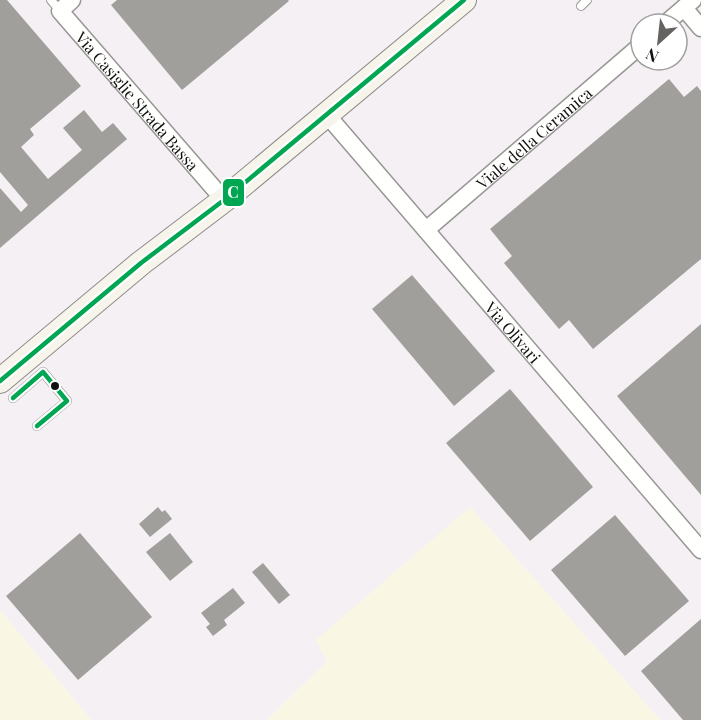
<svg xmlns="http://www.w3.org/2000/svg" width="701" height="720" font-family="'Playfair Display',serif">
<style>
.industrial{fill:#f5f0f3;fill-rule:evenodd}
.farmland{fill:#f9f7e4}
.building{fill:#a19f9c}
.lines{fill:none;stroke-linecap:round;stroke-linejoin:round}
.lane-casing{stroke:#979795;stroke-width:10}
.street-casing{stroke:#979795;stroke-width:19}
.secondary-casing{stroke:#8e8d8b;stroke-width:26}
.lane{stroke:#fffffe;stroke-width:8}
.street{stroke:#fffffe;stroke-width:16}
.secondary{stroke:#f6f4eb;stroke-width:24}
.bus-1-casing{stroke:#fff;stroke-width:9}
.bus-1{stroke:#00a651;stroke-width:4.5}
.bus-dot{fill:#111;stroke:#fff;stroke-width:2}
.labels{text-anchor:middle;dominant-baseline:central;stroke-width:6;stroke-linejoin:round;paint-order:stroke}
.street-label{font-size:16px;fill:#111;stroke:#fff}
.line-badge{stroke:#fff;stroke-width:2}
.badge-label{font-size:16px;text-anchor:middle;font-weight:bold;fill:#fff}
</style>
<rect width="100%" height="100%" fill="#fdfcf7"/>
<path class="industrial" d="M0,0H701V720H660L470,507L327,662L267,720H91L0,610ZM641,24H677V60H641Z"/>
<g class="farmland">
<path d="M470,507L660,720H267L327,662L316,640Z"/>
<path d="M0,610L91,720H0Z"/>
</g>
<g class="building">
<path d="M0,0H7L81,86L30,129L34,135L21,147L48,179L82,150L63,128L84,110L102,132L113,123L127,139L0,248V188L21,212L28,205L0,172Z"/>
<path d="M117,0H288L289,1L182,90L111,5Z"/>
<path d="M669,79L684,97L697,86L701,91V259L593,349L569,320L559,329L504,263L512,256L490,229Z"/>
<path d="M412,275L495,371L454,406L372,309Z"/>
<path d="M701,324V495L617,396Z"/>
<path d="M510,389L593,487L530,541L446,443Z"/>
<path d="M158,507L162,512L165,510L172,519L150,537L139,524Z"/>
<path d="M615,515L689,601L625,656L551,570Z"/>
<path d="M80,533L152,617L78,680L6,596Z"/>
<path d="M170,533L193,562L170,581L146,552Z"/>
<path d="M263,563L290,595L279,604L252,572Z"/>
<path d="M233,588L245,603L224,620L227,625L213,636L206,627L210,624L201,613Z"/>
<path d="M701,619V720H683L641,671Z"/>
</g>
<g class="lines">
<g class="lane-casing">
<g id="lane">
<path d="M51,0L60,11"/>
<path d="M581,6L587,0"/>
<path d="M13,398L43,372L67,401L37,426"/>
</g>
</g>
<g class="street-casing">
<g id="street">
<path id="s1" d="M72,0L60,11L224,200"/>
<path d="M684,8L701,28"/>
<path d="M665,24L693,0"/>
<path id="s2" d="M327,115L701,550"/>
<path id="s3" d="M426,230L641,45"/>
</g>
</g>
<g class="secondary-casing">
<path id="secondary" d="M0,381L141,263L224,200L464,0"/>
</g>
<use href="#lane" class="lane"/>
<use href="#street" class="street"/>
<use href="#secondary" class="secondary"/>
<g class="bus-1-casing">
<g id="bus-1">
<path d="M0,381L141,263L224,200L464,0"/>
<path d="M13,398L43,372L67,401L37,426"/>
</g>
</g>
<use href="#bus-1" class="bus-1"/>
</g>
<circle class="bus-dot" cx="55" cy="386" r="5"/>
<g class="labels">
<g class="street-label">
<text stroke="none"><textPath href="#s1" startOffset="135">Via Casiglie Strada Bassa</textPath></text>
<text stroke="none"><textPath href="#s3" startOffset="142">Viale della Ceramica</textPath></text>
<text stroke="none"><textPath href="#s2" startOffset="286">Via Olivari</textPath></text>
</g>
</g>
<rect class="line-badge" x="222" y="178" width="23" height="29" rx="6" fill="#00a651"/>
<g class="badge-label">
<text x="233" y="198">C</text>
</g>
<g transform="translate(659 42) rotate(207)"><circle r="28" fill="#ffffff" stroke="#a0a0a0" stroke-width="1.5"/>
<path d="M0-4.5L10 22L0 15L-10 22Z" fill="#646362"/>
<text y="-9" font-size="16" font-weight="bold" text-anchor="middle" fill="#111111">N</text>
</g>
</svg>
